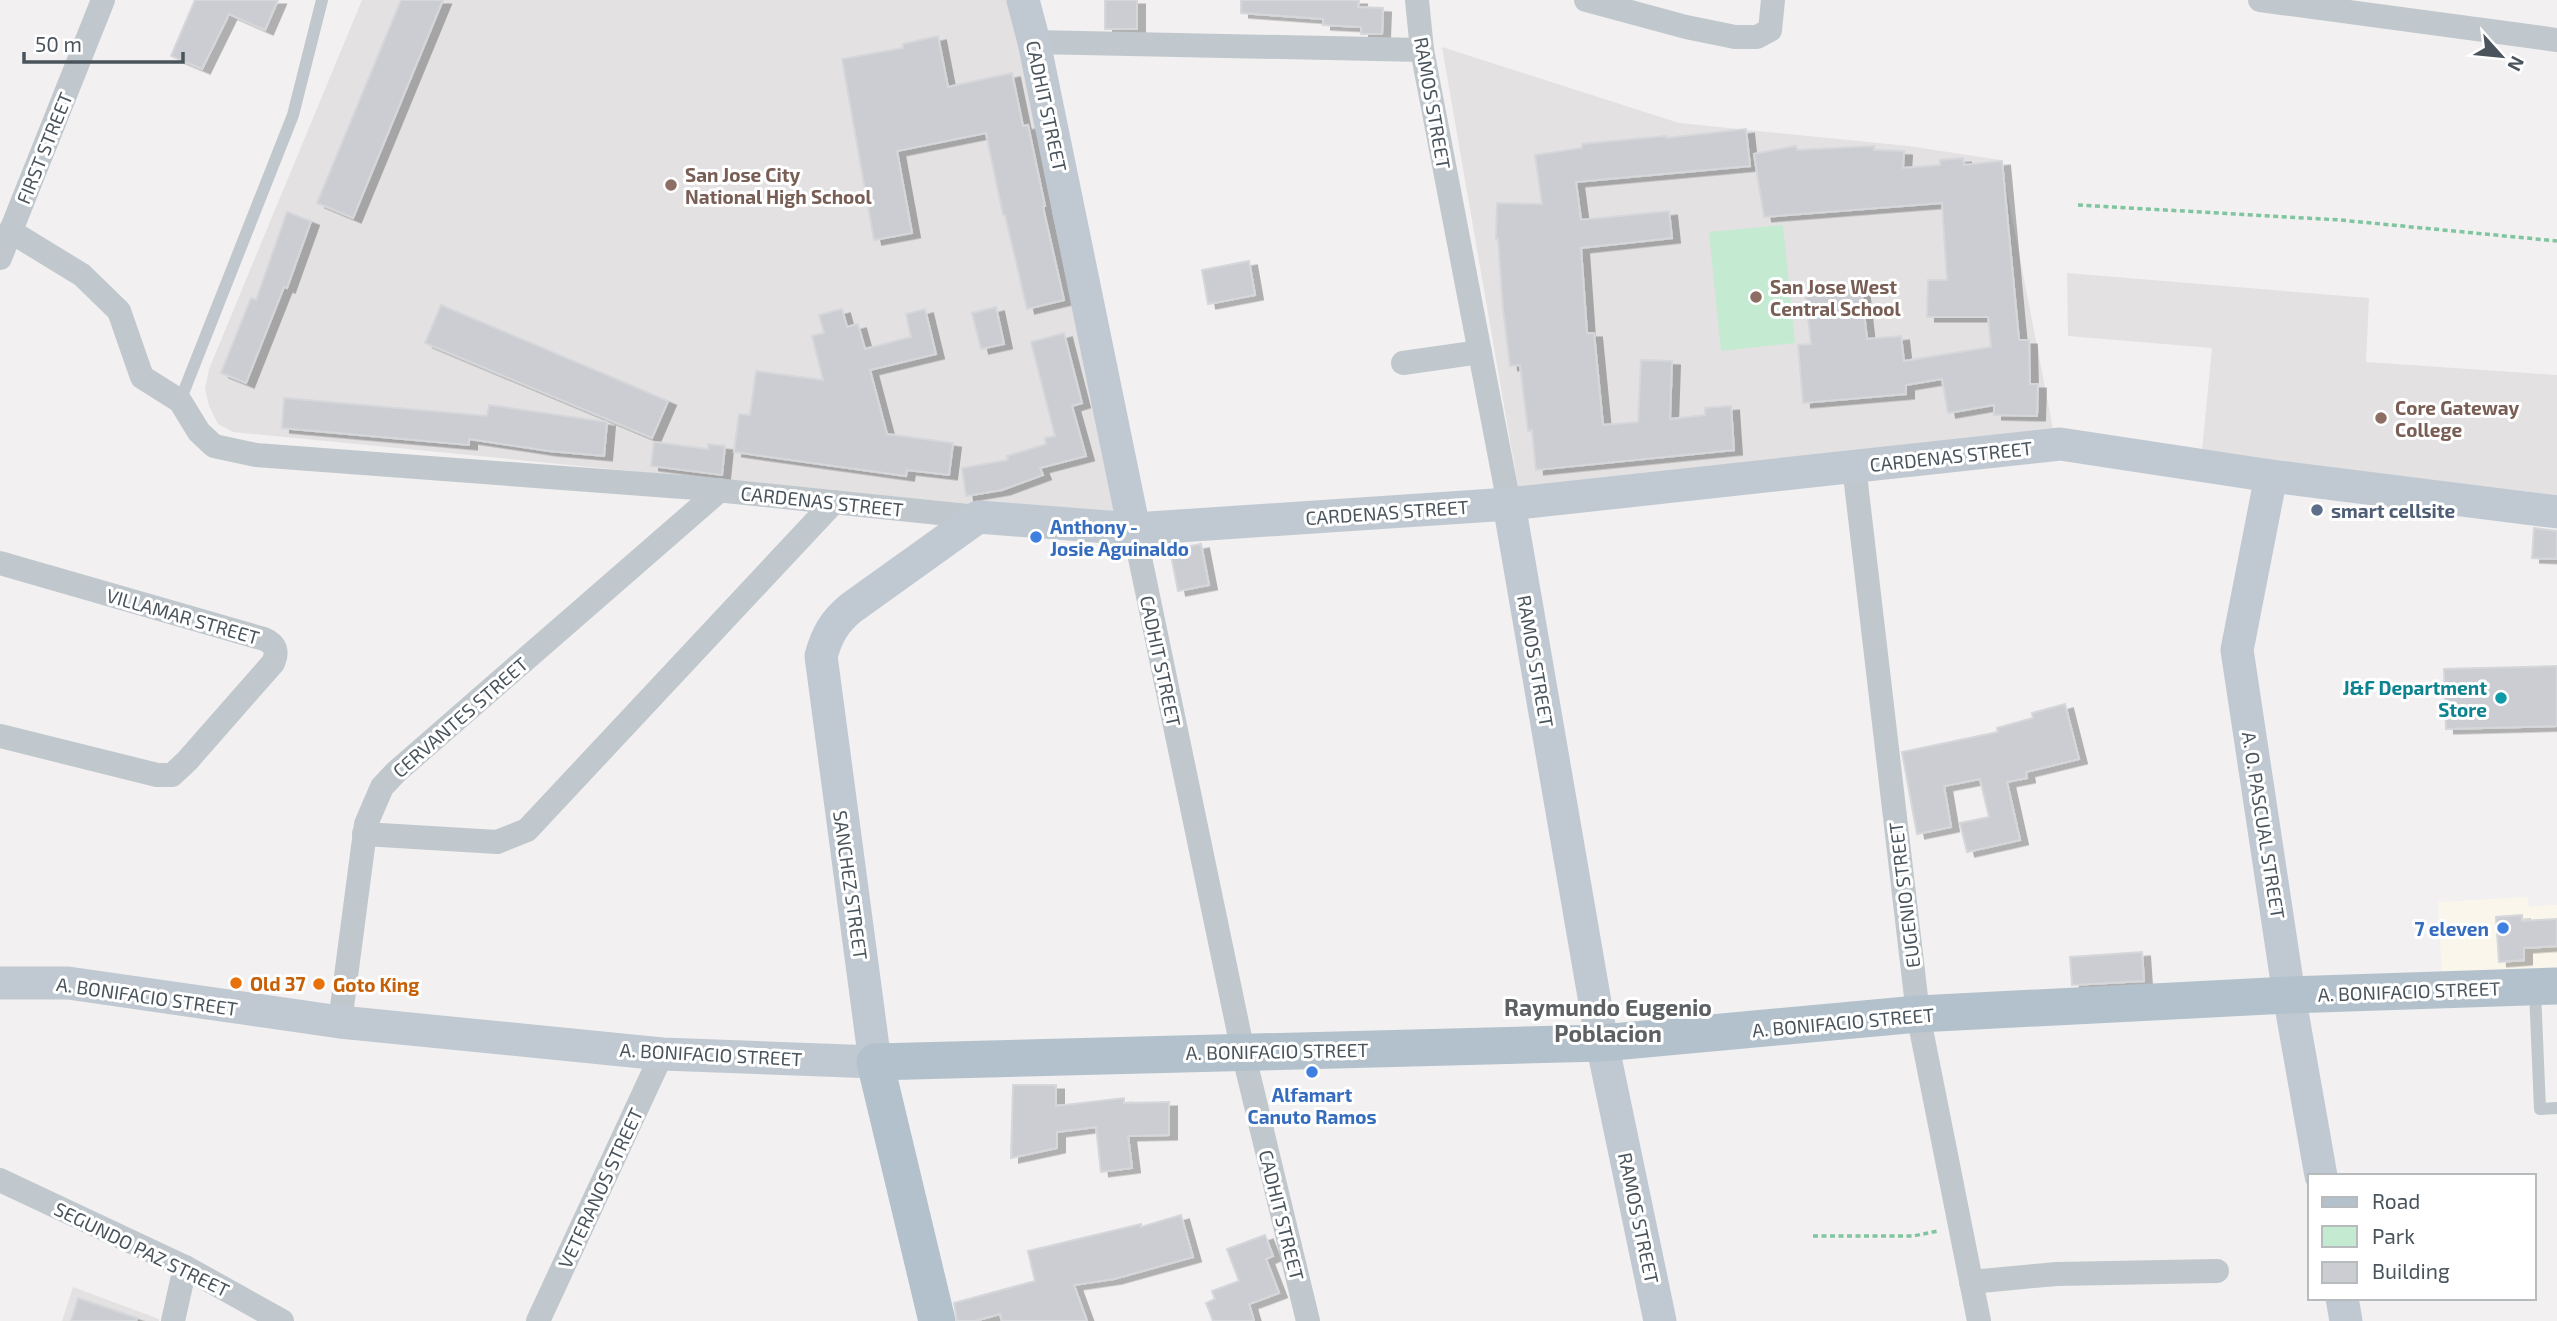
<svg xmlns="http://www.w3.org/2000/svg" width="2557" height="1321" font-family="'Exo 2',sans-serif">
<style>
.commercial{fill:#faf6ec}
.education{fill:#e3e1e2}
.green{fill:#c4ebd1}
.building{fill:#cbcdd2;stroke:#d5d7db;stroke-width:2;filter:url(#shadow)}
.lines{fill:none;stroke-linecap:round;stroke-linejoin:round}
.path{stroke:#7fc59f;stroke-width:3.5;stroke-dasharray:5 3.5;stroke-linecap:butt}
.lane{stroke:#c0c8cd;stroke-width:12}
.street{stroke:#c0c8cd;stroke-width:24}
.secondary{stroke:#c0c9d2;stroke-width:33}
.primary{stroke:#b3c1cc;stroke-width:37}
.education-dot{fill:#8d6e63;stroke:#fff;stroke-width:2.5}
.service-dot{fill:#5c6f8a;stroke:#fff;stroke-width:2.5}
.shop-dot{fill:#3f7fe0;stroke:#fff;stroke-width:2.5}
.culture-dot{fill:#0f9aa8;stroke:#fff;stroke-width:2.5}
.food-dot{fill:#e8710a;stroke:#fff;stroke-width:2.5}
.labels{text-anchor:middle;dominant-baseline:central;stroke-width:6;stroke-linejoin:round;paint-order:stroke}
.street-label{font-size:19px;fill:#4a545c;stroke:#fff}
.education-label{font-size:19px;font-weight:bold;fill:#785e54;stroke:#fff;text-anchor:start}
.service-label{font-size:19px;font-weight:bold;fill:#4e5e75;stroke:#fff;text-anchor:start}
.shop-label{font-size:19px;font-weight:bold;fill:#366cbe;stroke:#fff;text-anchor:start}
.culture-label{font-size:19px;font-weight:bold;fill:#0d838f;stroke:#fff;text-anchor:end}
.food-label{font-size:19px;font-weight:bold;fill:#c56008;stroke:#fff;text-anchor:start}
.quarter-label{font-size:23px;font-weight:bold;fill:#5d6164;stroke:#fff}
</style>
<defs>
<filter id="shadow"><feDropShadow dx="8" dy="4.5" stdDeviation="0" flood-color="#0004"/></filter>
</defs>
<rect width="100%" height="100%" fill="#f2f0f0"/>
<path class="commercial" d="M2528,897L2529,907L2557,905V969L2442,976L2438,902Z"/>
<g class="education">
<path d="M362,0H1021L1123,519L233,432L218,424L209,406L205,389L209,369Z"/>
<path d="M1442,47L1679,123L1908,146L2001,160L2054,434L1519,492Z"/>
<path d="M2067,273L2369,298L2366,362L2557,375V496L2201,461L2212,348L2068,336Z"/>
<path d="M73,1287L159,1319V1321H62Z"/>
</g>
<path class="green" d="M1783,225L1795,343L1721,351L1709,232Z"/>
<g class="building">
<path d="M195,0H278L265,30L229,14L202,69L171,56Z"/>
<path d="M401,0H443L353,218L317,203Z"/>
<rect x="1105" y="0" width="32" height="29"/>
<path d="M1241,0H1359L1358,7L1383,8L1382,34H1361V27L1323,25V19L1241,13Z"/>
<path d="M938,36L948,87L1012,73L1023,126L1028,125L1045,206L1043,207L1064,300L1027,309L1005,215H1003L986,133L897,151L912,233L874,240L842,59L903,48V44Z"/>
<path d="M1746,129L1750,166L1576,182L1581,220L1669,211L1672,238L1581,248L1587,333H1594L1603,425L1638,422L1641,360L1672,361L1670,419L1705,415V408L1731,406L1734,450L1536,470L1532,430L1528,431L1520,365L1510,366L1503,308L1498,239H1496L1497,203L1542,204L1535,155L1582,148V144L1666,136V138Z"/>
<path d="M1796,146L1797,150L1874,146V150L1904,151L1903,168L1940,165V160L1963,158L1964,165L2002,161L2019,340H2029L2030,384H2038L2037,416L1994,415V405L1948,413L1942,379L1906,385V394L1803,403L1798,345L1811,344L1805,292L1861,285L1867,339L1901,336L1904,361L1991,347L1988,317H1927L1928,280H1947L1942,203L1764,217L1754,154Z"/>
<path d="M287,212L311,221L287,288L284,287L246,383L221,373L251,298L256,300Z"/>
<path d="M1249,261L1255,295L1208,304L1202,270Z"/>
<path d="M441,305L668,401L652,438L425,343Z"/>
<path d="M996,307L1004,344L981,349L972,313Z"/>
<path d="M842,309L847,327L858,324L865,349L911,337L906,314L925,309L936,354L870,370L887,434L953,443L949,475L907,470L906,476L734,452L739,414L750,415L756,371L823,380L812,336L824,333L819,315Z"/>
<path d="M1064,333L1082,403L1072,406L1086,456L1040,468L1043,475L1002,490L966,496L962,468L1008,460L1007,456L1046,444L1045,438L1055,436L1031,342Z"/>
<path d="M284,398L487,416L489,405L607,422L604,456L549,451L469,439V445L282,428Z"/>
<path d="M654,442L708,449V444L725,446L722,475L651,466Z"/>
<path d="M2534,528L2557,531V559L2532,558Z"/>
<path d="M1201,544L1209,585L1178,591L1170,550Z"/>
<path d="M2557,666V726L2446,729L2444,669Z"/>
<path d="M2065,704L2079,759L2026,772L2027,778L2007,782L2020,840L1967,852L1960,823L1989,817L1980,779L1944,786L1951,827L1917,834L1902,752L1998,732L1997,728L2033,718L2032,713Z"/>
<path d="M2522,915V921L2557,919V946L2524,948V960L2499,962L2496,917Z"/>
<path d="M2142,952L2144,981L2072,985L2070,957Z"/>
<path d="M1013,1085H1056V1106L1124,1098V1103L1169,1102V1135L1128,1136L1132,1168L1101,1172L1096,1127L1057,1132V1148L1011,1158Z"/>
<path d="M1181,1215L1193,1257L1114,1279L1074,1285L1087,1321H1002L1000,1314L975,1321H957L954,1303L1035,1281L1028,1251L1141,1224V1227Z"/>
<path d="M1265,1235L1273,1256L1266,1259L1279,1293L1249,1304L1254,1321H1213L1206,1303L1215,1299L1212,1291L1239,1281L1227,1249Z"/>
<path d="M78,1298L137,1318L136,1321H71Z"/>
</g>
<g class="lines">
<g class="path">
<path d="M2078,205L2340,220L2557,241"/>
<path d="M1813,1236H1913L1938,1231"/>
</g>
<g class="lane">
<path d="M180,401L293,115L322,0"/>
<path d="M2535,991L2540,1109L2557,1108"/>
</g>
<g class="street">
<path d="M1417,0L1422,50L1509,504"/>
<path d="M1586,0L1686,27L1735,37H1757L1770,30L1773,0"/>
<path d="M2260,0L2557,40"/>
<path d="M1034,42L1422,50"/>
<path d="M10,231L82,275L119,311L142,377L180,401L199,432L214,446L256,455L696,488L978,517"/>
<path d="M0,258L103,0"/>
<path d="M1403,363L1480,352"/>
<path d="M1854,466L1918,1014L1979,1321"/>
<path d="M1134,529L1243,1052L1308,1321"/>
<path d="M0,563L264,639C276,644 278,652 273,663L187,761L172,775H157L0,736"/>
<path d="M364,834L497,842L527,830L834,502"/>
<path d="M340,1022L366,824L382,787L396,772L720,490"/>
<path d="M0,1180L185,1267L282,1321"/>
<path d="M1971,1282L2056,1274L2217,1271"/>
<path d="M173,1321L185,1267"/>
<path d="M538,1321L662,1054"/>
</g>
<g class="secondary">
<path d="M1023,0L1034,42L1134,529"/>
<path d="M2271,476L2237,650L2289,995L2321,1176"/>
<path d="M1509,504L1602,1043L1660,1321"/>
<path d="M0,983H68L340,1022L662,1054L875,1062L821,656C827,635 834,622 851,608L978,517L1134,529L1509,504L2060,444L2271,476L2557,512"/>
<path d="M2342,1298L2346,1321"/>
</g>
<path class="primary" d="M937,1321L875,1062L1602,1043L1918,1014L2289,995L2557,986"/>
</g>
<g class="education-dot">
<circle cx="671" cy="185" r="7"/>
<circle cx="1756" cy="297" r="7"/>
<circle cx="2381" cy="418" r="7"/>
</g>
<circle class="service-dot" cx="2317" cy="510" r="7"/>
<g class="shop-dot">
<circle cx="1036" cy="537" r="7"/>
<circle cx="2503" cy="928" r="7"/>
<circle cx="1312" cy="1072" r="7"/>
</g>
<circle class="culture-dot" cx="2501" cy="698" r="7"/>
<g class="food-dot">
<circle cx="236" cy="983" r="7"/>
<circle cx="319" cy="984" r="7"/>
</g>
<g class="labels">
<g class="street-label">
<text transform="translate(1433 103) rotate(80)">RAMOS STREET</text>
<text transform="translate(1047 106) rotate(78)">CADHIT STREET</text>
<text transform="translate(44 148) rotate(-68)">FIRST STREET</text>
<text transform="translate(1951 456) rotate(-6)">CARDENAS STREET</text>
<text transform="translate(822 501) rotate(6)">CARDENAS STREET</text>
<text transform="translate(1387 512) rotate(-4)">CARDENAS STREET</text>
<text transform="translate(183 616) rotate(16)">VILLAMAR STREET</text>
<text transform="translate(1161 661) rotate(78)">CADHIT STREET</text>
<text transform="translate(1536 661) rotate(80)">RAMOS STREET</text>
<text transform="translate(460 717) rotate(-41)">CERVANTES STREET</text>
<text transform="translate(2264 825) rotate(81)">A. O. PASCUAL STREET</text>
<text transform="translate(851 885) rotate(82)">SANCHEZ STREET</text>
<text transform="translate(1904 895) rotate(-97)">EUGENIO STREET</text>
<text transform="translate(2409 991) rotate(-2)">A. BONIFACIO STREET</text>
<text transform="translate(147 996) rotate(8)">A. BONIFACIO STREET</text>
<text transform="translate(1843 1022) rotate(-5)">A. BONIFACIO STREET</text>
<text transform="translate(1277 1051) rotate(-1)">A. BONIFACIO STREET</text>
<text transform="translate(711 1054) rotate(3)">A. BONIFACIO STREET</text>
<text transform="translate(600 1188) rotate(-65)">VETERANOS STREET</text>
<text transform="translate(1282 1215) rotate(76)">CADHIT STREET</text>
<text transform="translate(1639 1218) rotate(78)">RAMOS STREET</text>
<text transform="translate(142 1249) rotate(26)">SEGUNDO PAZ STREET</text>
</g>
<g class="education-label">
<text x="685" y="174">San Jose City<tspan x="685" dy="22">National High School</tspan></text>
<text x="1770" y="286">San Jose West<tspan x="1770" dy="22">Central School</tspan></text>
<text x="2395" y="407">Core Gateway<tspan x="2395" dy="22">College</tspan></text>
</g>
<g class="service-label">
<text x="2331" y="510">smart cellsite</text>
</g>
<g class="shop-label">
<text x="1050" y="526">Anthony -<tspan x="1050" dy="22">Josie Aguinaldo</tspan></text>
<text x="2489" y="928" text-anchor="end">7 eleven</text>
<text x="1312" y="1094" text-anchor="middle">Alfamart<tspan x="1312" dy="22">Canuto Ramos</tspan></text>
</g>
<g class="culture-label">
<text x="2487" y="687">J&amp;F Department<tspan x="2487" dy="22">Store</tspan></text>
</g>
<g class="food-label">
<text x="250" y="983">Old 37</text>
<text x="333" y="984">Goto King</text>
</g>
<g class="quarter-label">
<text x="1608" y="1007">Raymundo Eugenio<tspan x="1608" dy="26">Poblacion</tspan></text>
</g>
</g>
<rect x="2308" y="1174" width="228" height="126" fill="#ffffff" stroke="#b7bbbe" stroke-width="2"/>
<rect x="2322" y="1197" width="35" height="10" fill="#b3c1cc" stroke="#b7bbbe" stroke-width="2"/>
<text x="2372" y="1209" font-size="21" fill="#4a545c">Road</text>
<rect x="2322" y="1226" width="35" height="21" fill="#c4ebd1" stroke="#b7bbbe" stroke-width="2"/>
<text x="2372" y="1244" font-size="21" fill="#4a545c">Park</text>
<rect x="2322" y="1262" width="35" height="21" fill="#cbcdd2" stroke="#b7bbbe" stroke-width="2"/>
<text x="2372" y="1279" font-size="21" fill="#4a545c">Building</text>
<g transform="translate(2501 56) rotate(117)" stroke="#ffffff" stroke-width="5" paint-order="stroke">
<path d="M0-5L12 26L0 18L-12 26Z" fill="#4a545c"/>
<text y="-10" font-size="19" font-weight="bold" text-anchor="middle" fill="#4a545c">N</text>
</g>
<path d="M24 52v10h159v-10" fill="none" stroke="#4a545c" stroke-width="3.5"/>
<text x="35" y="52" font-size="21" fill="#4a545c" stroke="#ffffff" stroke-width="5" paint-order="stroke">50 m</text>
</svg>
